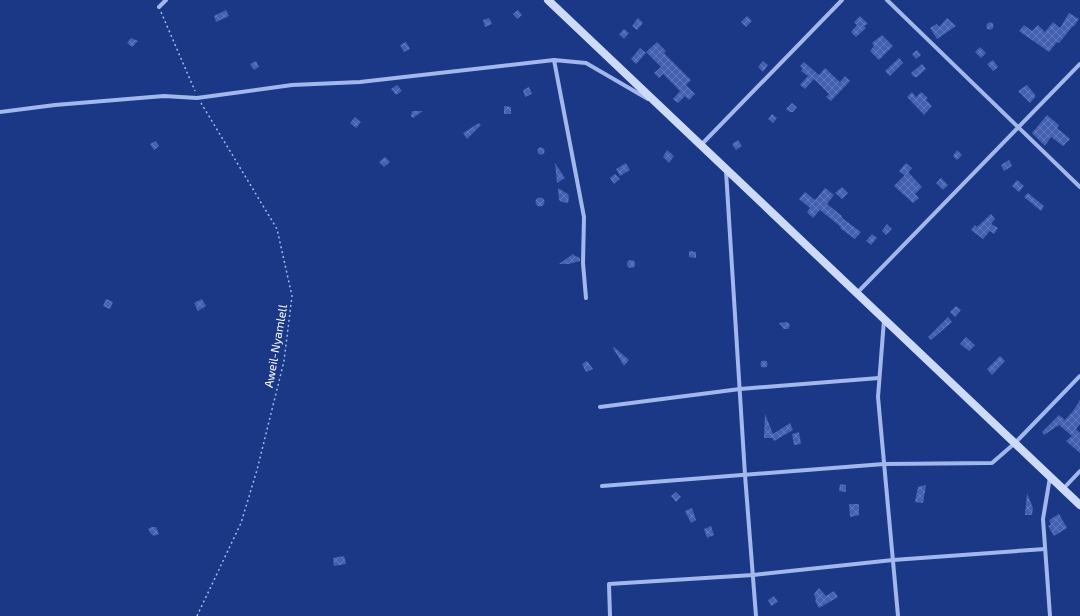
<svg xmlns="http://www.w3.org/2000/svg" width="1080" height="616" font-family="'Exo 2',sans-serif">
<style>
.building{fill:url(#building-cross-hatch)}
.lines{fill:none;stroke-linecap:round;stroke-linejoin:round}
.path{stroke:#a2b7ec;stroke-width:1.5;stroke-dasharray:2 3;stroke-linecap:butt}
.street{stroke:#a2b7ec;stroke-width:4}
.secondary{stroke:#cedaf9;stroke-width:8}
.labels{text-anchor:middle;dominant-baseline:central;stroke-width:3;stroke-linejoin:round;paint-order:stroke}
.street-label{font-size:12px;fill:#fff;stroke:#1b3887}
</style>
<defs>
<pattern id="building-cross-hatch" width="8" height="8" patternUnits="userSpaceOnUse"><rect width="8" height="8" fill="#4361b0"/><path d="M0 0l8 8M0 8l8-8" fill="none" stroke="#5f79bc"/></pattern>
</defs>
<rect width="100%" height="100%" fill="#1b3887"/>
<g class="building">
<path d="M226,10L229,16L216,22L214,16Z"/>
<path d="M518,10L522,15L517,19L513,14Z"/>
<path d="M1069,13L1079,19L1074,26H1073L1059,43L1057,42L1049,52L1019,31L1024,25L1032,31L1038,25L1045,32L1053,22L1060,28Z"/>
<path d="M747,16L752,21L746,27L741,22Z"/>
<path d="M860,16L868,24L864,26L866,28L856,37L851,32L857,25L854,22Z"/>
<path d="M489,18L492,24L485,27L483,20Z"/>
<path d="M638,18L643,23L637,30L632,26Z"/>
<path d="M947,18L956,26L937,39L930,28L937,24L939,27Z"/>
<circle cx="990" cy="26" r="3.5"/>
<path d="M624,29L629,33L624,39L619,34Z"/>
<path d="M882,35L893,46L879,60L870,51L874,46L872,43Z"/>
<path d="M131,38L138,41L132,47L127,43Z"/>
<path d="M406,42L410,49L404,52L400,45Z"/>
<path d="M657,42L666,51L664,53L691,80L686,85L695,94L689,100L685,96L678,103L673,99L680,91L663,74L659,78L654,73L661,67L646,52Z"/>
<path d="M980,47L986,53L981,58L975,52Z"/>
<path d="M640,48L646,53L636,64L631,59Z"/>
<path d="M917,50L921,55L916,59L912,54Z"/>
<path d="M899,58L903,63L890,76L885,71Z"/>
<path d="M993,60L998,67L993,71L987,64Z"/>
<path d="M256,61L259,67L254,70L250,64Z"/>
<path d="M763,61L768,65L763,72L758,67Z"/>
<path d="M804,62L819,75L825,68L840,82L845,76L850,81L831,101L826,97L829,94L814,79L805,89L800,85L808,76L801,71L803,69L800,66Z"/>
<path d="M922,64L926,69L917,77H914L911,73Z"/>
<path d="M397,85L402,91L396,95L391,89Z"/>
<path d="M1027,85L1036,96L1030,103L1018,91Z"/>
<path d="M529,87L532,94L525,97L523,90Z"/>
<path d="M912,92L916,97L921,92L928,98L926,100L932,106L924,115L907,97Z"/>
<path d="M792,103L797,107L793,112H790L786,109Z"/>
<path d="M504,106L511,107V114H504Z"/>
<path d="M412,111H423L413,118L411,116Z"/>
<path d="M772,114L777,118L773,123L768,119Z"/>
<path d="M1047,115L1059,125L1057,128L1070,139L1063,146L1051,137L1045,146L1032,133Z"/>
<path d="M355,117L361,122L356,128L350,123Z"/>
<path d="M479,123L481,125L467,139L463,133Z"/>
<path d="M738,140L742,146L736,150L732,144Z"/>
<path d="M156,141L159,146L154,150L150,144Z"/>
<circle cx="541" cy="151" r="3.5"/>
<path d="M667,150L674,156L669,163L663,157Z"/>
<path d="M957,150L962,155L957,160L953,156Z"/>
<path d="M385,157L390,162L384,167L379,162Z"/>
<path d="M1009,160L1012,166L1004,171L1001,165Z"/>
<path d="M555,163L565,178L557,183Z"/>
<path d="M626,163L630,170L620,176L616,169Z"/>
<path d="M906,163L912,168L905,176L899,171Z"/>
<path d="M908,172L922,187L915,194L919,198L913,203L894,186Z"/>
<path d="M615,174L620,179L614,184L610,178Z"/>
<path d="M941,178L948,185L943,190L936,183Z"/>
<path d="M1017,180L1024,186L1019,192L1012,186Z"/>
<path d="M842,187L848,193L842,199L835,193Z"/>
<path d="M558,188L568,194L569,197L568,203L562,202L559,200Z"/>
<path d="M825,188L834,195L827,204L842,216V218L861,232L855,239L840,228L841,227L820,210L813,218L807,212L810,208L799,199L805,192L815,200Z"/>
<path d="M1028,193L1044,206L1041,211L1024,197Z"/>
<circle cx="540" cy="202" r="4.5"/>
<path d="M991,214L995,219L991,224L998,228L994,234L990,231L983,239L971,230L975,225L977,227Z"/>
<path d="M887,224L892,229L886,235L882,231Z"/>
<path d="M872,234L877,238L871,245L866,241Z"/>
<path d="M689,251L696,252V258L689,257Z"/>
<path d="M573,254L575,256L580,258V261L569,264H559Z"/>
<circle cx="631" cy="264" r="4"/>
<path d="M106,299L113,302L110,309L103,306Z"/>
<path d="M202,299L206,306L198,311L194,303Z"/>
<path d="M956,306L961,310L955,317L950,312Z"/>
<path d="M948,317L952,322L931,340L928,337Z"/>
<path d="M787,322L790,325L788,329H784L779,323Z"/>
<path d="M966,337L975,345L969,351L960,344Z"/>
<path d="M614,347L629,360L624,366L613,348Z"/>
<path d="M1000,356L1005,361L992,375L987,369Z"/>
<circle cx="764" cy="364" r="3.5"/>
<path d="M587,361L593,369L586,372L582,364Z"/>
<path d="M1080,400V424L1076,429L1080,433V453L1066,441L1072,436L1059,425L1044,435L1042,432L1059,415L1065,420L1073,411Z"/>
<path d="M765,414L773,434L790,423L793,430L774,441L772,438H764Z"/>
<path d="M799,432L801,444L794,445L792,434Z"/>
<path d="M840,484L846,485V492L839,491Z"/>
<path d="M926,485L923,503L915,502L918,487Z"/>
<path d="M676,492L681,497L676,502L671,496Z"/>
<path d="M1027,493L1033,508L1032,515H1025Z"/>
<path d="M849,504H859V515L850,517Z"/>
<path d="M692,508L696,520L691,523L685,511Z"/>
<path d="M1059,514L1067,528L1054,536L1048,526L1051,524L1049,520Z"/>
<path d="M711,526L714,535L707,538L704,529Z"/>
<path d="M152,527H156L159,534L154,536L151,534L148,529Z"/>
<path d="M344,556L346,564L334,566L333,558Z"/>
<path d="M819,588L826,596L834,591L838,597L819,608L815,601L816,600L814,594Z"/>
<path d="M774,596L778,602L771,606L768,600Z"/>
</g>
<g class="lines">
<g class="path">
<path d="M161,12L195,91"/>
<path d="M197,616L241,523L257,470L284,361L292,296L277,229L201,103"/>
</g>
<g class="street">
<path d="M887,0L1080,187"/>
<path d="M159,7L166,0"/>
<path d="M0,112L55,105L164,96L197,98L292,85L360,82L554,60"/>
<path d="M701,145L842,0"/>
<path d="M726,171L745,475L756,616"/>
<path d="M857,293L1080,64"/>
<path d="M586,298L583,263L584,217L554,60L586,63L648,99"/>
<path d="M884,320L878,397L898,616"/>
<path d="M600,407L740,389L879,378"/>
<path d="M602,486L884,464L992,463L1015,443L1080,376"/>
<path d="M1063,489L1080,471"/>
<path d="M610,616L609,584L753,575L893,560L1045,549"/>
<path d="M1050,616L1043,519L1050,477"/>
</g>
<path class="secondary" d="M548,0L1080,505"/>
</g>
<g class="labels">
<g class="street-label">
<text transform="translate(275 346) rotate(-80)">Aweil-Nyamlell</text>
</g>
</g>
</svg>
